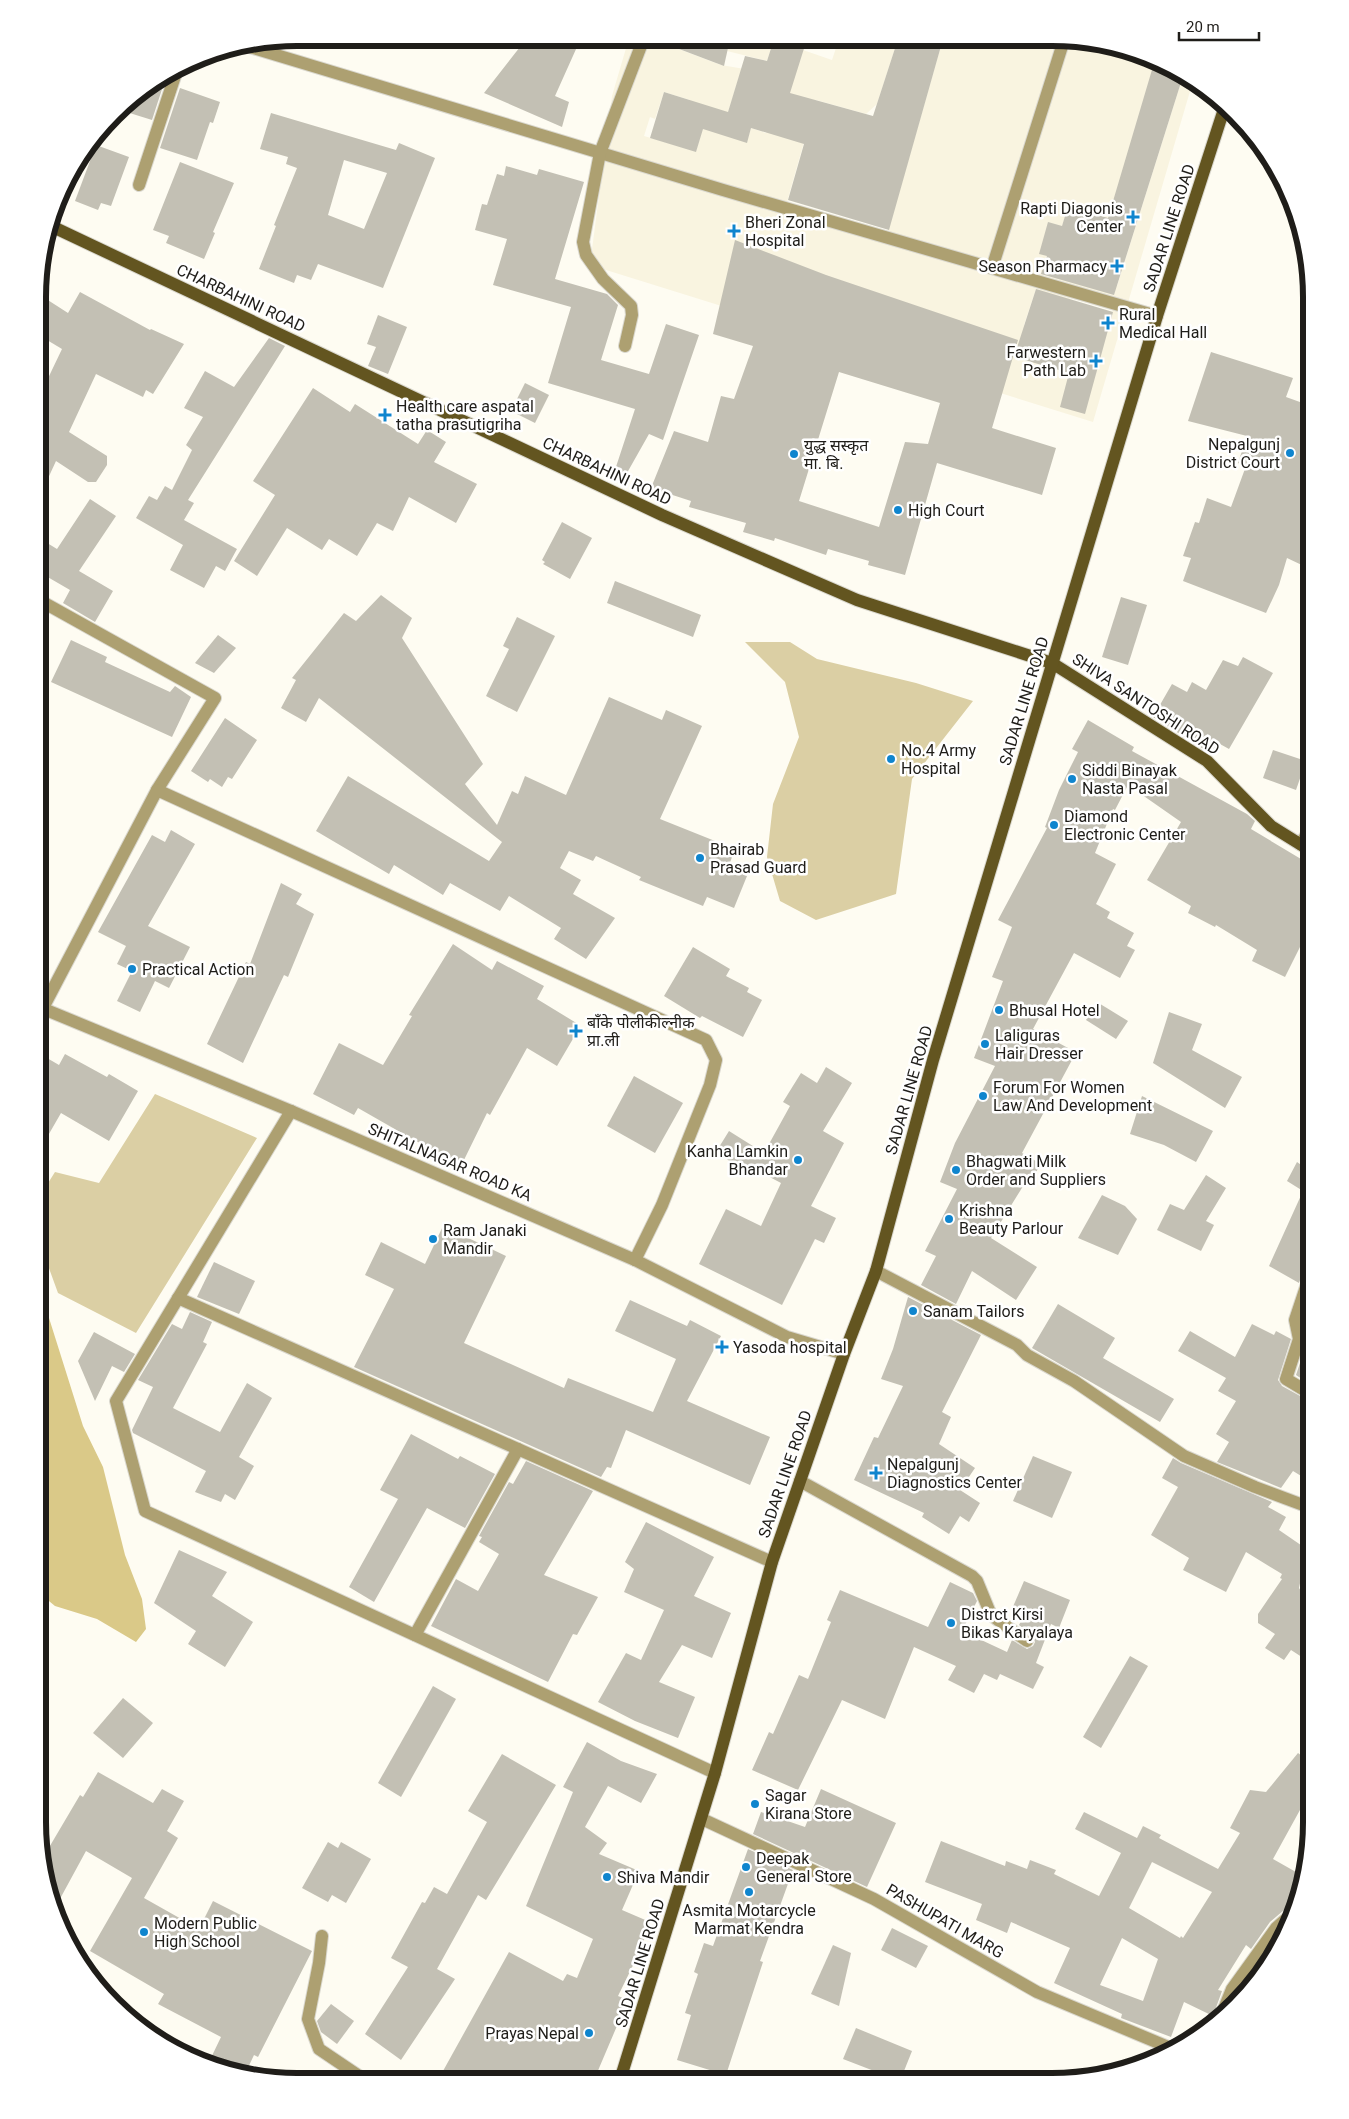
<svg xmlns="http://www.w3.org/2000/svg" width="1349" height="2119" font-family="Roboto,'Noto Sans Devanagari',sans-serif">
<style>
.built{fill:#f9f4e0;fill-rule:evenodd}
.green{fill:#dbcfa4}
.water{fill:#dac988}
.building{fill:#c3c0b4;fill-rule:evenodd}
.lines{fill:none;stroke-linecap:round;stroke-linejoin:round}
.minor-casing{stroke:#dad8cf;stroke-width:14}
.major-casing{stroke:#dad8cf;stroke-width:14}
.minor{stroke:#ada071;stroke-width:12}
.major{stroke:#635520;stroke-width:12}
.poi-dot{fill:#0f85ce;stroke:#fff;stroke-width:2}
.labels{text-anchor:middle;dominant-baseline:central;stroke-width:5;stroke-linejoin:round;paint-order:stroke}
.poi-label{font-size:16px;fill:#1f1d19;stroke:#fff;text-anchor:start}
.street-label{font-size:16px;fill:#1f1d19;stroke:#fff}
.rim{fill:none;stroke:#1f1d19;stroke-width:6}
</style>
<rect width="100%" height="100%" fill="#fefcf2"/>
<g class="built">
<path d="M629,38L661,39L660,42L721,65L774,74L800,61L803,50L832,60L839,39H898L877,104L866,114L816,100L787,202L887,235L943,39L1086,40L1151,57L1178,73L1155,63L1091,277L1117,286L1183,76L1193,81L1093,422L590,265L612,96ZM739,77L779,89L766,133L751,128L747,142L725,122ZM664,92L690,100L687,111L692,135L700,138L696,151L644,136L650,117L655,119ZM1069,206L1102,216L1087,267L1062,226ZM1036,289L1041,331L1024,325ZM1070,298L1113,310L1094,379L1050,367Z"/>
<path d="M730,39H774L767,61L727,51Z"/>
</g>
<g class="green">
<path d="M745,642H790L817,659L916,683L973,701L912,779L896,894L816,920L780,901L767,857L773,804L799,737L785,682Z"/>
<path d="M155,1094L257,1138L136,1333L58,1293L38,1238V1199L55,1172L99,1183Z"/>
</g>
<path class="water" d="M38,1283L83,1426L103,1467L125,1555L142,1599L146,1629L136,1642L97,1619L55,1606L38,1592Z"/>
<g class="building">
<path d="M527,38H581L555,96L569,102L562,127L484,93Z"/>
<path d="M658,39H730L724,66L658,41Z"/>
<path d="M774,39H807L790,93L873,116L898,39H943L889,230L788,200L804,144L751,128L747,143L703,129L696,152L650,138L664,92L728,112L745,56L767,61Z"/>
<path d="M1154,63L1183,76L1114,295L1041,274L1047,256L1039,254L1048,222L1062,226L1068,206L1108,218Z"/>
<path d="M160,81L164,83L152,120L120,110L126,102Z"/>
<path d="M180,88L220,102L213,123L210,122L197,160L160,148Z"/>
<path d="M271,113L396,150L399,143L435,158L383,288L318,264L311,280L297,275L294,283L259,269L276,226L274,225L297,168L286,164L288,157L260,149ZM344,160L387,173L364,229L328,215Z"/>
<path d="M96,145L129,157L111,206L101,203L98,210L75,201Z"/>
<path d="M180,162L234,183L213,232L215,233L204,259L166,243L169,236L153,230Z"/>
<path d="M506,166L537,175L539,169L584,182L555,279L607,294L618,305L601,360L649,374L666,324L699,335L663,440L649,434L623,480L613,476L635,409L548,383L571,307L493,285L507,239L475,230L482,204L487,205L497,174L504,176Z"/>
<path d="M735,240L826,275L1018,340L992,428L1056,448L1042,495L937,463L905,575L868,565L869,561L828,549L826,555L775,538L774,541L743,532L746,523L689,507L691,501L651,488L674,431L708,442L721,396L734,399L753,346L713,334ZM839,372L940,403L928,444L905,442L879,527L799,501Z"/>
<path d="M1036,289L1113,312L1085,414L1060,407L1069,373L1014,357Z"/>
<path d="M80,292L150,330L151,329L184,344L153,394L146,390L143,397L96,374L69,432L107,456V465L96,482H88L56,461L39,498L40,395L62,349L47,340H40V295L68,313Z"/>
<path d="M378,315L407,327L388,374L368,366L376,347L367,344Z"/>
<path d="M269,338L285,346L188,500L194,503L184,520L237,549L225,571L216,566L204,588L170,570L183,545L136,518L149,496L157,500L165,486L172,490L192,450L186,445L203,417L184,408L205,371L234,387Z"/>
<path d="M1211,352L1293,378L1286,397L1311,406V553L1306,567L1287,558L1279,585L1266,613L1183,581L1191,558L1183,556L1195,522L1199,523L1207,498L1231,507L1246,466L1238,463L1247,436L1188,421Z"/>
<path d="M525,383L549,395L535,423L511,411Z"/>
<path d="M313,388L350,412L355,404L418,444L427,430L446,442L434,462L477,484L456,523L409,497L393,531L377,523L357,556L329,539L322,550L287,528L257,576L234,561L275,495L253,481Z"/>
<path d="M90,499L116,516L79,571L113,591L95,622L63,603L70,590L39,572V538L57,549Z"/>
<path d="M562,522L592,538L570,579L543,564L545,562L542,560Z"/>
<path d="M615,581L701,615L693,637L607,603Z"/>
<path d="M381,595L412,618L402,638L483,764L465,784L497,825L512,791L518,794L525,776L566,795L609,697L662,720L666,710L702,726L660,819L735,849L728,868L747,876L734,908L707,897L703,906L639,880L641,877L596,856L593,861L569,851L560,868L581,880L573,894L615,918L586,959L554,939L561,928L509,896L500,911L450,883L443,895L394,865L389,874L316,831L348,776L489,861L502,842L319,698L306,722L281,708L296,680L292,678L344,613L356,621Z"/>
<path d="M1121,597L1147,605L1128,665L1102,657Z"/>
<path d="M517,617L555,636L517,712L486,696L509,649L503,646Z"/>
<path d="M218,635L236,648L214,673L195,663Z"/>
<path d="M71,640L107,657L105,662L170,692L175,686L191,697L172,737L51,682Z"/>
<path d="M1243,657L1273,673L1229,749L1220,744L1213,755L1153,717L1172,684L1187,692L1192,682L1206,690L1223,660L1238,666Z"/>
<path d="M225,718L257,740L232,779L228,777L222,787L210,779L208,782L191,771Z"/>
<path d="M1088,720L1134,747L1132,751L1247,814L1255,821L1251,829L1311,865V925L1285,977L1252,961L1257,950L1216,925L1215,927L1188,913L1191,906L1147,880L1181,822L1128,785L1115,810L1113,809L1095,853L1116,864L1096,904L1110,912L1107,918L1134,933L1127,946L1135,950L1120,978L1074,953L1033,1029L1068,1048L1064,1056L1072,1060L1022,1153L1041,1164L1028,1185L1025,1183L991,1238L1037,1267L1016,1300L972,1271L956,1304L921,1285L936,1256L925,1251L957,1189L940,1182L955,1143L995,1066L974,1058L1003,981L992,977L1012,927L998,920L1047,828L1045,827L1059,790L1078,752L1072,749Z"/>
<path d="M1273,750L1306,761L1296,790L1263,778Z"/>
<path d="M171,830L195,844L148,926L190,947L169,988L155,981L140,1012L117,1001L132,971L117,964L126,946L98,932L152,835L165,842Z"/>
<path d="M281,883L302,894L296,904L314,914L288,977L284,975L243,1063L207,1044L246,962L250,964Z"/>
<path d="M453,944L492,970L497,961L544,986L537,999L578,1024L574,1030L577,1032L557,1066L527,1048L490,1115L487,1113L462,1164L414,1140L358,1108L354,1115L313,1094L339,1043L383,1065L412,1016L409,1015Z"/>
<path d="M693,947L730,969L726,976L749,988L747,992L762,1000L743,1037L702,1016L700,1018L664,996Z"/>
<path d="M1097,1002L1128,1021L1116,1039L1086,1020Z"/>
<path d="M1169,1012L1202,1024L1192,1050L1242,1077L1225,1108L1153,1063Z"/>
<path d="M65,1054L107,1077L109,1074L138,1091L109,1141L61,1113L38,1153L39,1073L47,1058L59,1065Z"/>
<path d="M826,1067L852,1083L823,1131L844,1143L811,1206L836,1218L824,1243L815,1239L782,1305L699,1264L726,1209L761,1226L781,1183L743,1163L740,1168L716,1152L729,1131L764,1153L790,1106L783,1102L801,1073L817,1083Z"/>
<path d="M634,1076L683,1103L655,1153L607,1126Z"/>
<path d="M1142,1096L1213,1131L1196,1162L1164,1145L1130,1134Z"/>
<path d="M1297,1162L1311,1172V1264L1304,1269L1299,1283L1269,1266L1303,1191L1287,1181Z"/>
<path d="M1206,1175L1226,1188L1206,1221L1214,1225L1201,1251L1157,1230L1170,1204L1184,1210Z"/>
<path d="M1102,1195L1125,1206L1137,1219L1118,1255L1078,1238Z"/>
<path d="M443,1226L506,1256L464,1343L564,1388L568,1378L653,1412L676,1359L615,1331L630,1300L687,1326L690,1320L721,1336L687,1401L770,1437L750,1485L626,1430L611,1468L607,1467L601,1477L354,1367L394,1289L365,1275L381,1242L425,1264Z"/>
<path d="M214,1262L255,1281L239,1314L197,1297Z"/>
<path d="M908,1297L981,1335L942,1412L951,1417L939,1444L975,1468L960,1490L980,1503L969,1522L960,1516L949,1534L922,1517L924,1513L854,1480L874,1437L878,1438L903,1386L881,1379L893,1349Z"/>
<path d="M1311,1301V1385L1296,1375L1307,1342L1303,1320Z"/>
<path d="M1058,1304L1115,1338L1103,1358L1174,1399L1160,1422L1032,1348Z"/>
<path d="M190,1312L212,1322L203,1342L207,1344L173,1408L220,1432L247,1383L272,1398L239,1457L254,1466L235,1500L225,1494L221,1502L195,1492L206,1471L133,1433L132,1430L153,1387L138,1380L172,1324L182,1329Z"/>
<path d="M1252,1324L1274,1335L1276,1331L1291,1339L1278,1380L1282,1386L1311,1402V1482L1293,1471L1281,1488L1217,1462L1229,1442L1216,1434L1236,1401L1218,1391L1226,1378L1178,1351L1190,1331L1235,1357Z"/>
<path d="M94,1332L135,1354L124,1372L112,1366L95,1401L78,1361Z"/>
<path d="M411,1434L458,1459L460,1456L495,1474L465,1528L427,1508L374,1602L349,1587L398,1499L380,1490Z"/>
<path d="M1033,1456L1072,1472L1052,1518L1013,1501Z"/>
<path d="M1173,1458L1181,1463L1272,1502L1268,1507L1286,1517L1279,1530L1311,1552V1564L1306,1566L1303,1569L1299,1588L1305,1597L1311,1600V1663L1291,1650L1284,1660L1265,1648L1275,1634L1258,1623V1614L1282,1579L1280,1578L1282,1574L1246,1552L1226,1592L1183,1570L1189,1558L1151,1535L1178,1487L1162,1478Z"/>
<path d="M526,1461L593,1491L544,1575L598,1597L577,1635L573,1634L548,1682L431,1626L456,1579L478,1591L499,1554L479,1542L482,1537L479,1536L509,1482L513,1484Z"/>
<path d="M646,1522L714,1557L694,1596L731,1613L712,1658L682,1645L659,1682L695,1697L678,1738L635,1721L598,1702L626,1653L641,1660L664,1610L624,1592L634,1569L625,1562Z"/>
<path d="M179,1550L227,1572L212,1596L253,1622L225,1667L188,1644L196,1631L154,1603Z"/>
<path d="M1024,1581L1070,1600L1059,1628L1051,1624L1036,1663L1044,1667L1033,1689L1000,1674L997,1680L984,1674L974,1693L948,1680L956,1666L914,1647L885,1719L842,1700L798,1790L752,1770L769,1732L773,1734L799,1675L808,1679L831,1622L827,1620L840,1590L928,1627L950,1582L973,1593L977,1601L962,1631L1007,1652L1012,1640L1027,1649L1033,1646L1035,1642L1032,1635L1019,1625L1025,1614L1012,1609Z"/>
<path d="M1130,1656L1148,1666L1101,1748L1083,1737Z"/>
<path d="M433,1686L456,1699L401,1797L378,1783Z"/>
<path d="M123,1698L153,1723L123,1758L93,1733Z"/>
<path d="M587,1742L621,1761L657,1774L641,1803L608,1786L585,1827L607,1843L599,1854L639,1871L622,1910L650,1922L641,1949L618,1996L628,2000L594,2080H438L509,1952L563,1981L567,1974L577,1978L593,1939L526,1906L573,1792L563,1787Z"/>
<path d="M1298,1753L1311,1763V1790L1273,1859L1303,1876L1298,1903L1290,1905L1270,1922L1251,1949L1246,1945L1218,1990L1222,1991L1213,2016L1184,2002L1171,2037L1121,2018L1122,2014L1054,1983L1070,1948L1011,1922L1007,1933L976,1920L982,1904L925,1882L941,1841L1005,1866L1006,1861L1027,1869L1030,1860L1056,1870L1054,1874L1099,1896L1121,1853L1075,1829L1084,1812L1137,1838L1143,1826L1161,1835L1159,1838L1218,1869L1240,1833L1230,1828L1250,1790L1266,1792ZM1152,1862L1212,1892L1183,1938L1181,1936L1180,1938L1129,1908ZM1122,1938L1158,1959L1143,2001L1100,1985Z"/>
<path d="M502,1754L556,1785L486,1900L478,1895L437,1969L455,1979L401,2060L365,2034L408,1967L391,1958L422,1902L425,1903L434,1887L447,1894L487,1822L468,1811Z"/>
<path d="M98,1772L153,1803L162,1789L184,1801L167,1831L178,1838L144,1898L199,1929L213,1901L312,1951L258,2057L254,2055L245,2074L208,2064L221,2037L158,2004L164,1994L90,1951L132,1878L86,1851L55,1908L44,1856L80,1795L83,1797Z"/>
<path d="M821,1789L896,1823L867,1887L753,1834L761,1812L805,1827Z"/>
<path d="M328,1842L338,1848L341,1842L371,1859L346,1903L332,1895L328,1902L302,1888Z"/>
<path d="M748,1849L793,1870L760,1961L763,1962L726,2075L677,2060L691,2015L685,2013L698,1974L694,1972L704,1943L713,1946Z"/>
<path d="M892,1928L928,1946L916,1968L881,1950Z"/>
<path d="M1285,1931L1268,1965L1263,1960Z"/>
<path d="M833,1945L851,1953L839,2006L811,1994Z"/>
<path d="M331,2004L354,2021L337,2044L321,2032L317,2021Z"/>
<path d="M856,2028L912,2051L900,2081L843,2059Z"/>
</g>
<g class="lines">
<g class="minor-casing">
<g id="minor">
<path d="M250,47L723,190L1157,316"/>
<path d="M139,185L177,70"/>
<path d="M992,268L1064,40"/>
<path d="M625,346L632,315L631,306L603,279L586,255L583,242L600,153L644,38"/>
<path d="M39,600L215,698L157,790"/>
<path d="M1300,844L1311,829"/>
<path d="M39,1007L291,1111L635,1260L787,1337L844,1354"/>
<path d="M43,1008L157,790L706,1040L716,1060L710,1085L662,1205L635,1260"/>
<path d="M291,1111L116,1401L145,1511L715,1773"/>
<path d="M876,1271L1017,1345L1027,1355L1074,1381L1184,1456L1255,1487L1311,1508"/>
<path d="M178,1298L772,1562"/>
<path d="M1311,1394L1286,1379L1299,1339L1295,1320L1311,1272"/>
<path d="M800,1481L972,1576L977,1581L991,1615L1027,1641"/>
<path d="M1311,1592L1307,1587L1311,1572"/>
<path d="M415,1635L518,1449"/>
<path d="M702,1819L874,1899L1037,1992L1173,2049"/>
<path d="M322,1936L319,1963L308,2019L319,2049L365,2080"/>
<path d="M1221,2016L1232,1989L1276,1928L1295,1911"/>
</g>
</g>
<g class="major-casing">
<g id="major">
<path d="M51,226L662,515L857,600L1052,663L1207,761L1271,826L1311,851"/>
<path d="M620,2080L715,1773L772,1562L844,1354L876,1271L933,1060L1157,316L1225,106"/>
</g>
</g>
<use href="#minor" class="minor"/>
<use href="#major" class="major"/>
</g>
<g class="poi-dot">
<path d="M1130.5 209.5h5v5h5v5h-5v5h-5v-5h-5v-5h5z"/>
<path d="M731.5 223.5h5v5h5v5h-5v5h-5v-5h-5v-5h5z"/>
<path d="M1114.5 258.5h5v5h5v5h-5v5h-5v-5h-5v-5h5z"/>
<path d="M1105.5 315.5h5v5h5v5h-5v5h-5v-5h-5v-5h5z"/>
<path d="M1093.5 353.5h5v5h5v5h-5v5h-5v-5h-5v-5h5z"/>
<path d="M382.5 407.5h5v5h5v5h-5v5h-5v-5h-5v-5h5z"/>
<circle cx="1290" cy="453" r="5"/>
<circle cx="794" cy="454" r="5"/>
<circle cx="898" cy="510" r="5"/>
<circle cx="891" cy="759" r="5"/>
<circle cx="1072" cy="779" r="5"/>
<circle cx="1054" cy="825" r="5"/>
<circle cx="700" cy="858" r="5"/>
<circle cx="132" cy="969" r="5"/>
<circle cx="999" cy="1010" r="5"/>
<path d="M573.5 1023.5h5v5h5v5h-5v5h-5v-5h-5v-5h5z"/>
<circle cx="985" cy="1044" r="5"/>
<circle cx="983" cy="1096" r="5"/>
<circle cx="798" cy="1160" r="5"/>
<circle cx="956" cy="1170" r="5"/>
<circle cx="949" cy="1219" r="5"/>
<circle cx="433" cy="1239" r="5"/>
<circle cx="913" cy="1311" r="5"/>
<path d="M719.5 1339.5h5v5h5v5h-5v5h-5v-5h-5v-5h5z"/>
<path d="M873.5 1465.5h5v5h5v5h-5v5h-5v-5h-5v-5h5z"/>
<circle cx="951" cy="1623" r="5"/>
<circle cx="755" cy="1804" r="5"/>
<circle cx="746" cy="1867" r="5"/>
<circle cx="607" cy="1877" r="5"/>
<circle cx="749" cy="1892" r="5"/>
<circle cx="144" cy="1932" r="5"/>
<circle cx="589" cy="2033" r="5"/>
</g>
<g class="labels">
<g class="poi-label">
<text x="1123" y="208" text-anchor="end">Rapti Diagonis<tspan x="1123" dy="18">Center</tspan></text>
<text x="745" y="222">Bheri Zonal<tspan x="745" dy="18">Hospital</tspan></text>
<text x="1107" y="266" text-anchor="end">Season Pharmacy</text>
<text x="1119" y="314">Rural<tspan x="1119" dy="18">Medical Hall</tspan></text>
<text x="1086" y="352" text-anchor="end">Farwestern<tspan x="1086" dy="18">Path Lab</tspan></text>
<text x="396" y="406">Health care aspatal<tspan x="396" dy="18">tatha prasutigriha</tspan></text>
<text x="1280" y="444" text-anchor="end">Nepalgunj<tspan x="1280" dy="18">District Court</tspan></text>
<text x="804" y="445">युद्ध सस्कृत<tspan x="804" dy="18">मा. बि.</tspan></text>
<text x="908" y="510">High Court</text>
<text x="901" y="750">No.4 Army<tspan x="901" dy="18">Hospital</tspan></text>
<text x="1082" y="770">Siddi Binayak<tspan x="1082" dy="18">Nasta Pasal</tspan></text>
<text x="1064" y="816">Diamond<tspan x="1064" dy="18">Electronic Center</tspan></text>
<text x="710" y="849">Bhairab<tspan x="710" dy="18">Prasad Guard</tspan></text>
<text x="142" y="969">Practical Action</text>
<text x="1009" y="1010">Bhusal Hotel</text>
<text x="587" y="1022">बाँके पोलीकील्नीक<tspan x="587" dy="18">प्रा.ली</tspan></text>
<text x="995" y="1035">Laliguras<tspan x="995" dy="18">Hair Dresser</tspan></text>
<text x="993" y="1087">Forum For Women<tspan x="993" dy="18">Law And Development</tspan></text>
<text x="788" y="1151" text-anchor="end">Kanha Lamkin<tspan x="788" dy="18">Bhandar</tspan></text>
<text x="966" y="1161">Bhagwati Milk<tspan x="966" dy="18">Order and Suppliers</tspan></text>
<text x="959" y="1210">Krishna<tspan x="959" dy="18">Beauty Parlour</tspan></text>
<text x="443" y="1230">Ram Janaki<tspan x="443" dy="18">Mandir</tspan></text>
<text x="923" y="1311">Sanam Tailors</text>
<text x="733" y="1347">Yasoda hospital</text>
<text x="887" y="1464">Nepalgunj<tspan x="887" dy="18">Diagnostics Center</tspan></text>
<text x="961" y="1614">Distrct Kirsi<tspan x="961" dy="18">Bikas Karyalaya</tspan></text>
<text x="765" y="1795">Sagar<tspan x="765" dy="18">Kirana Store</tspan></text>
<text x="756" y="1858">Deepak<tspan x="756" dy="18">General Store</tspan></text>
<text x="617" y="1877">Shiva Mandir</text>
<text x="749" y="1910" text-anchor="middle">Asmita Motarcycle<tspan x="749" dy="18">Marmat Kendra</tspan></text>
<text x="154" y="1923">Modern Public<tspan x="154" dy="18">High School</tspan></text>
<text x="579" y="2033" text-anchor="end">Prayas Nepal</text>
</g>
<g class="street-label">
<text transform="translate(1169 228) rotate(-72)">SADAR LINE ROAD</text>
<text transform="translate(241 298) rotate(25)">CHARBAHINI ROAD</text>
<text transform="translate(607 471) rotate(25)">CHARBAHINI ROAD</text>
<text transform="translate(1024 701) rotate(-73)">SADAR LINE ROAD</text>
<text transform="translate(1146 704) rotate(33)">SHIVA SANTOSHI ROAD</text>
<text transform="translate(909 1090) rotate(-74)">SADAR LINE ROAD</text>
<text transform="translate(450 1162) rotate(23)">SHITALNAGAR ROAD KA</text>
<text transform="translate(785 1474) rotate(-71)">SADAR LINE ROAD</text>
<text transform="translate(945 1921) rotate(30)">PASHUPATI MARG</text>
<text transform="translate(640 1963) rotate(-73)">SADAR LINE ROAD</text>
</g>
</g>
<path d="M0 0H1349V2119H0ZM297 46H1052A251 251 0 0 1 1303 297V1822A251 251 0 0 1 1052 2073H297A251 251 0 0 1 46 1822V297A251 251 0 0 1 297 46Z" fill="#fff" fill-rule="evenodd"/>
<path class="rim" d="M297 46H1052A251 251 0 0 1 1303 297V1822A251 251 0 0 1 1052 2073H297A251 251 0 0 1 46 1822V297A251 251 0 0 1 297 46Z"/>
<path d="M1179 32v8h80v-8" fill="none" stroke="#1f1d19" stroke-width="2.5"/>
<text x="1186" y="32" font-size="15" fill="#1f1d19" stroke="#ffffff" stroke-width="4" paint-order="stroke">20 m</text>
</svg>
